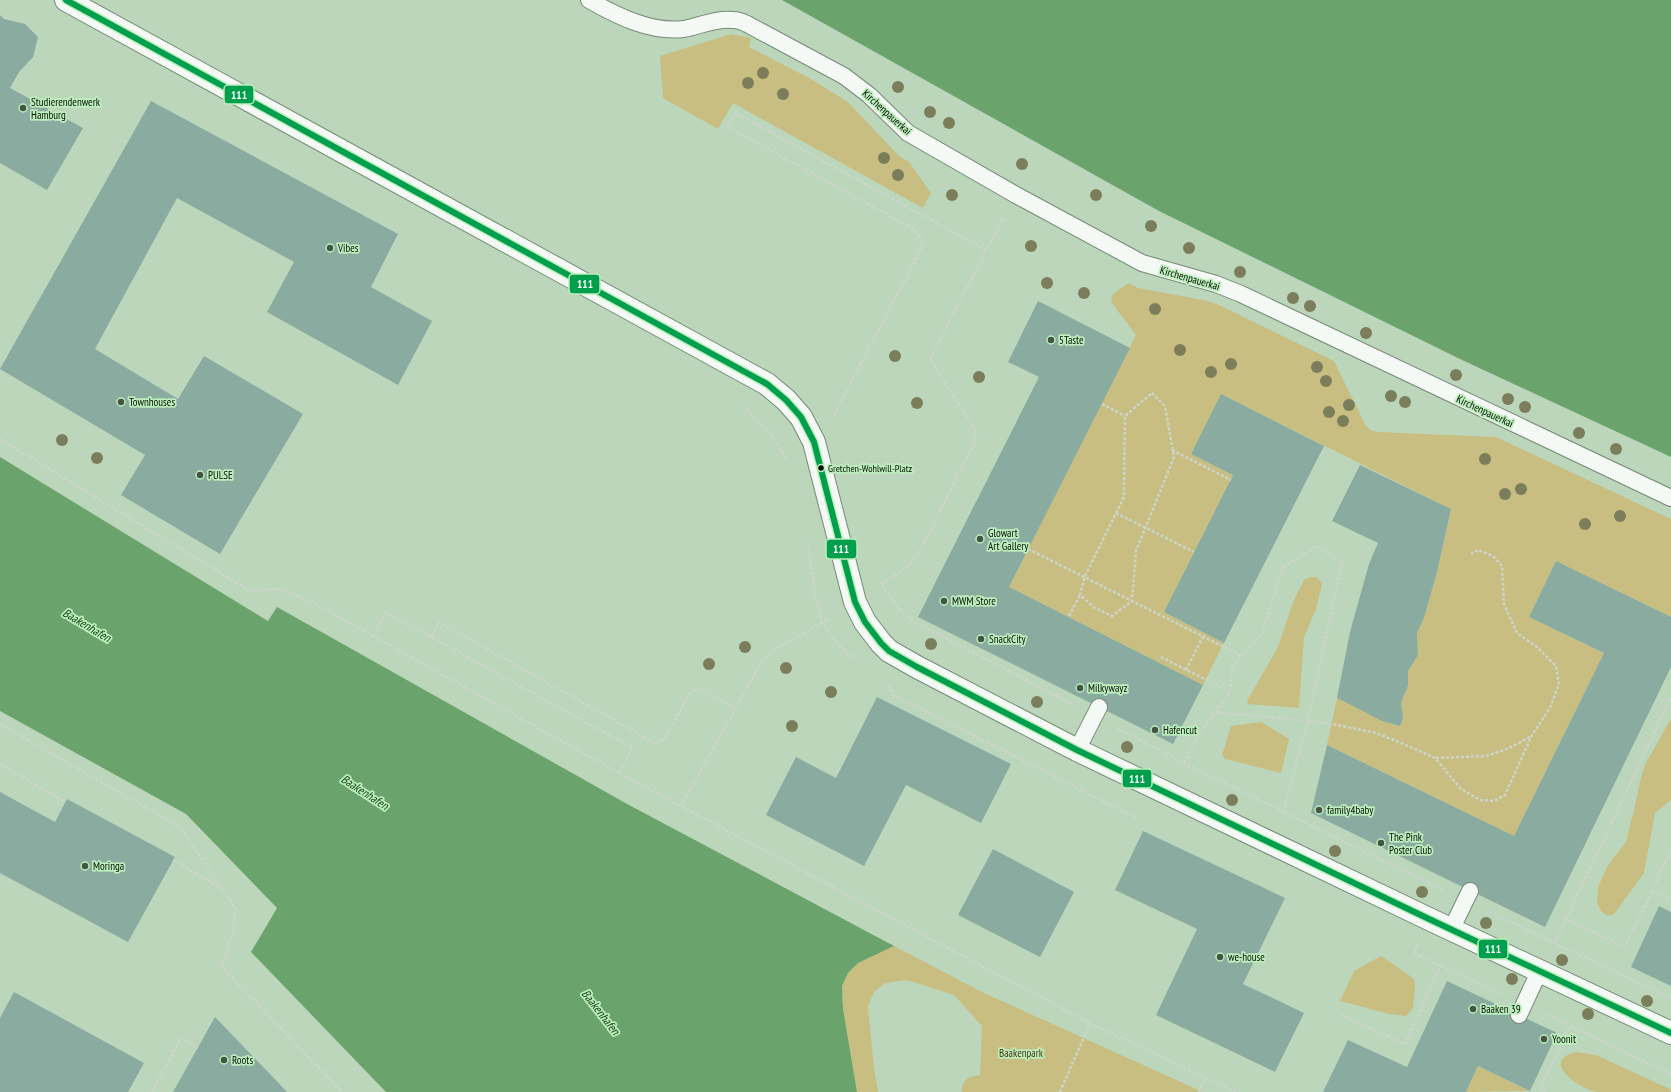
<svg xmlns="http://www.w3.org/2000/svg" width="1671" height="1092" font-family="'PT Sans Narrow',sans-serif">
<style>
.green{fill:#c8be81}
.water{fill:#6ba36c}
.building{fill:#8aaba0}
.lines{fill:none;stroke-linecap:round;stroke-linejoin:round}
.lane-casing{stroke:#768a76;stroke-width:18}
.street-casing{stroke:#768a76;stroke-width:24}
.path{stroke:#ccd4cc;stroke-width:2.5;stroke-dasharray:3 2;stroke-linecap:butt}
.lane{stroke:#f5f9f5;stroke-width:16}
.street{stroke:#f5f9f5;stroke-width:22}
.bus-1-casing{stroke:#beeebd;stroke-width:9}
.bus-1{stroke:#009f4d;stroke-width:6}
.tree{fill:#7c7d5b}
.poi-dot{fill:#435643;stroke:#beeebd;stroke-width:1.5}
.bus-dot{fill:#021103;stroke:#beeebd;stroke-width:1.5}
.labels{text-anchor:middle;dominant-baseline:central;stroke-width:3.5;stroke-linejoin:round;paint-order:stroke}
.bus-label{font-size:10px;fill:#021103;stroke:#beeebd;text-anchor:start}
.poi-label{font-size:11px;fill:#021103;stroke:#beeebd;text-anchor:start}
.street-label{font-size:11px;fill:#021103;stroke:#beeebd}
.park-label{font-size:11px;fill:#47350c;stroke:#beeebd}
.water-label{font-size:12px;font-style:italic;fill:#134517;stroke:#beeebd}
.line-badge{stroke:#beeebd;stroke-width:1.5}
.badge-label{font-size:11px;text-anchor:middle;font-weight:bold;fill:#fff}
</style>
<rect width="100%" height="100%" fill="#bcd6bb"/>
<g class="green">
<path d="M731,34L751,38L749,47L811,79L848,102L899,156L909,162L931,193L923,208L733,103L718,129L663,98L660,56Z"/>
<path d="M1129,283L1138,288L1208,301L1219,305L1334,361L1366,426L1372,431L1379,432L1496,437L1671,519V617L1556,561L1529,617L1604,653L1514,836L1327,745L1337,698L1382,721L1400,726L1403,718L1401,702L1408,686V671L1418,655L1417,633L1424,618L1437,572L1451,509L1221,394L1191,454L1233,475L1164,612L1224,643L1203,685L1009,587L1136,335L1111,302L1113,294Z"/>
<path d="M1310,577H1317L1322,584L1316,609L1304,637L1299,708L1248,704L1247,701L1278,647L1293,602L1304,580Z"/>
<path d="M1671,719V800L1655,813L1644,873L1614,914L1608,916L1602,912L1597,903L1598,887L1608,865L1626,842L1634,810L1642,773L1647,761Z"/>
<path d="M1261,722L1289,739L1281,773L1225,759L1222,755L1231,726Z"/>
<path d="M894,946L984,993L1203,1092H962C962,1079 968,1077 980,1075L982,1026L954,995L907,980L885,983L874,992L868,1007L874,1068L878,1092H857L843,1009L842,986L848,973L858,963Z"/>
<path d="M1381,956L1413,978L1415,983V987L1413,1008L1406,1016L1389,1014L1340,1001L1354,971Z"/>
<path d="M1577,1052L1596,1055L1670,1089L1671,1092C1654,1092 1636,1092 1619,1092C1612,1092 1604,1092 1597,1092C1579,1089 1538,1060 1577,1052Z"/>
<path d="M1478,1066L1530,1091L1466,1092Z"/>
</g>
<g class="water">
<path d="M782,0H1671V457L1460,359L1159,211Z"/>
<path d="M0,457L268,621L277,607L629,805L894,946L858,963L848,973L842,986L843,1009L857,1092H386L251,952L277,908L186,814L0,711Z"/>
</g>
<g class="building">
<path d="M0,15L4,19L25,24L38,37L33,57L19,72L10,88L83,128L47,190L0,163Z"/>
<path d="M151,101L398,234L371,287L432,321L398,385L267,312L294,262L177,198L95,349L178,399L204,356L303,414L220,554L121,495L145,455L0,369Z"/>
<path d="M1038,301L1130,348L1009,587L1203,685L1173,744L918,617L1039,377L1008,362Z"/>
<path d="M1221,394L1324,446L1224,643L1164,612L1233,475L1191,454Z"/>
<path d="M1360,465L1451,509L1437,572L1424,618L1417,633L1418,655L1408,671V686L1401,702L1403,718L1400,726L1382,721L1337,698L1350,632L1369,564L1378,543L1332,521Z"/>
<path d="M1556,561L1671,617V667L1545,927L1311,813L1327,745L1514,836L1604,653L1529,617Z"/>
<path d="M877,697L1011,764L981,823L906,785L864,866L766,815L796,757L836,778Z"/>
<path d="M0,792L55,822L67,799L175,857L128,942L0,873Z"/>
<path d="M1143,831L1285,898L1243,984L1304,1013L1275,1072L1156,1015L1197,929L1115,890Z"/>
<path d="M993,849L1074,892L1040,957L958,915Z"/>
<path d="M1659,906L1671,912V986L1631,967Z"/>
<path d="M1447,981L1557,1033L1530,1091L1478,1066L1466,1092H1323L1348,1040L1407,1067Z"/>
<path d="M14,992L144,1063L128,1092H0V1018Z"/>
<path d="M215,1017L269,1073L287,1092H173Z"/>
</g>
<g class="lines">
<g class="lane-casing">
<g id="lane">
<path d="M589,0C617,16 651,33 684,29C700,26 716,18 733,20C737,20 743,22 747,24L844,76L869,95L908,133L1016,195L1142,263L1216,284L1241,294L1671,498"/>
<path d="M1077,750L1099,707"/>
<path d="M1451,930L1470,891"/>
<path d="M1519,1015L1539,972"/>
</g>
</g>
<g class="street-casing">
<path id="street" d="M66,0L767,384L786,400L801,417L814,442L855,602L865,622L881,643L889,651L917,667L1077,750L1429,919L1671,1033"/>
</g>
<g class="path">
<path d="M1152,393L1165,406L1174,457L1136,551L1132,601L1112,616L1095,608L1080,595L1085,576L1124,497L1125,416Z"/>
<path d="M1102,404L1125,416"/>
<path d="M743,406L769,432L787,460"/>
<path d="M834,415L917,257C924,243 924,239 912,228L728,127L736,113L986,250"/>
<path d="M0,439L250,591L280,589L312,602L619,773L995,973L1090,1023L1236,1092"/>
<path d="M1172,450L1231,480"/>
<path d="M1116,513L1194,552"/>
<path d="M808,542C812,567 814,610 827,630C834,641 845,652 856,659"/>
<path d="M1028,549L1242,656"/>
<path d="M881,584L906,568L916,558L974,443L976,434L973,426L930,359L1003,218"/>
<path d="M882,584L899,609L915,622L1072,704"/>
<path d="M1069,616L1080,595"/>
<path d="M373,637L386,613L431,637"/>
<path d="M1161,657L1230,692"/>
<path d="M1186,670L1203,637"/>
<path d="M889,685L893,695L1137,818"/>
<path d="M0,724L180,827L236,909L232,935L222,967L342,1092"/>
<path d="M1117,728L1184,763L1443,890"/>
<path d="M1436,758L1486,756L1507,749L1532,736"/>
<path d="M1184,763L1196,739L1230,692L1232,667L1262,634L1283,567L1317,546L1342,562L1308,721L1216,712"/>
<path d="M0,764L65,802"/>
<path d="M619,773L633,748L431,637L439,622L653,742H660L665,738L690,693L694,690L701,689L735,708"/>
<path d="M681,806L762,661L774,650L830,618"/>
<path d="M1283,812L1308,721L1332,724L1376,733L1399,742L1435,758L1461,789L1480,800L1494,801L1505,795L1532,735L1550,708L1559,684L1556,666L1537,647L1517,633L1504,604L1502,566L1493,556L1478,550L1471,554"/>
<path d="M173,860L221,888"/>
<path d="M1652,891L1671,850"/>
<path d="M1489,912L1671,998"/>
<path d="M1566,919L1671,698"/>
<path d="M1555,943L1566,919L1625,947L1652,891L1671,899"/>
<path d="M1418,944L1414,953L1501,994"/>
<path d="M1341,1015L1405,1044L1441,965"/>
<path d="M1547,1015L1671,1074"/>
<path d="M152,1092L181,1038L198,1048"/>
<path d="M1060,1092L1090,1023"/>
<path d="M1199,1092L1205,1078"/>
<path d="M1545,1092L1540,1089L1570,1026"/>
</g>
<use href="#lane" class="lane"/>
<use href="#street" class="street"/>
<g class="bus-1-casing">
<path id="bus-1" d="M66,0L767,384L786,400L801,417L814,442L855,602L865,622L881,643L889,651L917,667L1077,750L1429,919L1671,1033"/>
</g>
<use href="#bus-1" class="bus-1"/>
</g>
<g class="tree">
<circle cx="763" cy="73" r="6"/>
<circle cx="748" cy="83" r="6"/>
<circle cx="898" cy="87" r="6"/>
<circle cx="783" cy="94" r="6"/>
<circle cx="930" cy="112" r="6"/>
<circle cx="949" cy="123" r="6"/>
<circle cx="884" cy="158" r="6"/>
<circle cx="1022" cy="164" r="6"/>
<circle cx="898" cy="175" r="6"/>
<circle cx="952" cy="195" r="6"/>
<circle cx="1096" cy="195" r="6"/>
<circle cx="1151" cy="226" r="6"/>
<circle cx="1031" cy="246" r="6"/>
<circle cx="1189" cy="248" r="6"/>
<circle cx="1240" cy="272" r="6"/>
<circle cx="1047" cy="283" r="6"/>
<circle cx="1084" cy="293" r="6"/>
<circle cx="1293" cy="298" r="6"/>
<circle cx="1310" cy="306" r="6"/>
<circle cx="1155" cy="309" r="6"/>
<circle cx="1366" cy="333" r="6"/>
<circle cx="1180" cy="350" r="6"/>
<circle cx="895" cy="356" r="6"/>
<circle cx="1231" cy="364" r="6"/>
<circle cx="1317" cy="367" r="6"/>
<circle cx="1211" cy="372" r="6"/>
<circle cx="1456" cy="375" r="6"/>
<circle cx="979" cy="377" r="6"/>
<circle cx="1326" cy="381" r="6"/>
<circle cx="1391" cy="396" r="6"/>
<circle cx="1508" cy="399" r="6"/>
<circle cx="1405" cy="402" r="6"/>
<circle cx="917" cy="403" r="6"/>
<circle cx="1349" cy="405" r="6"/>
<circle cx="1525" cy="407" r="6"/>
<circle cx="1329" cy="412" r="6"/>
<circle cx="1343" cy="421" r="6"/>
<circle cx="1579" cy="433" r="6"/>
<circle cx="62" cy="440" r="6"/>
<circle cx="1616" cy="449" r="6"/>
<circle cx="97" cy="458" r="6"/>
<circle cx="1485" cy="459" r="6"/>
<circle cx="1521" cy="489" r="6"/>
<circle cx="1505" cy="494" r="6"/>
<circle cx="1620" cy="516" r="6"/>
<circle cx="1585" cy="524" r="6"/>
<circle cx="931" cy="644" r="6"/>
<circle cx="745" cy="647" r="6"/>
<circle cx="709" cy="664" r="6"/>
<circle cx="786" cy="668" r="6"/>
<circle cx="831" cy="692" r="6"/>
<circle cx="1037" cy="702" r="6"/>
<circle cx="792" cy="726" r="6"/>
<circle cx="1127" cy="747" r="6"/>
<circle cx="1232" cy="800" r="6"/>
<circle cx="1335" cy="851" r="6"/>
<circle cx="1422" cy="892" r="6"/>
<circle cx="1486" cy="923" r="6"/>
<circle cx="1562" cy="960" r="6"/>
<circle cx="1512" cy="979" r="6"/>
<circle cx="1647" cy="1001" r="6"/>
<circle cx="1588" cy="1014" r="6"/>
</g>
<g class="poi-dot">
<circle cx="23" cy="108" r="4"/>
<circle cx="330" cy="248" r="4"/>
<circle cx="1051" cy="340" r="4"/>
<circle cx="121" cy="402" r="4"/>
<circle cx="200" cy="475" r="4"/>
<circle cx="980" cy="539" r="4"/>
<circle cx="944" cy="601" r="4"/>
<circle cx="981" cy="639" r="4"/>
<circle cx="1080" cy="688" r="4"/>
<circle cx="1155" cy="730" r="4"/>
<circle cx="1319" cy="810" r="4"/>
<circle cx="1381" cy="843" r="4"/>
<circle cx="85" cy="866" r="4"/>
<circle cx="1220" cy="957" r="4"/>
<circle cx="1473" cy="1009" r="4"/>
<circle cx="1544" cy="1039" r="4"/>
<circle cx="224" cy="1060" r="4"/>
</g>
<circle class="bus-dot" cx="821" cy="468" r="3.5"/>
<g class="labels">
<g class="bus-label">
<text x="828" y="468">Gretchen-Wohlwill-Platz</text>
</g>
<g class="poi-label">
<text x="31" y="102">Studierendenwerk<tspan x="31" dy="13">Hamburg</tspan></text>
<text x="338" y="248">Vibes</text>
<text x="1059" y="340">5Taste</text>
<text x="129" y="402">Townhouses</text>
<text x="208" y="475">PULSE</text>
<text x="988" y="533">Glowart<tspan x="988" dy="13">Art Gallery</tspan></text>
<text x="952" y="601">MWM Store</text>
<text x="989" y="639">SnackCity</text>
<text x="1088" y="688">Milkywayz</text>
<text x="1163" y="730">Hafencut</text>
<text x="1327" y="810">family4baby</text>
<text x="1389" y="837">The Pink<tspan x="1389" dy="13">Poster Club</tspan></text>
<text x="93" y="866">Moringa</text>
<text x="1228" y="957">we-house</text>
<text x="1481" y="1009">Baaken 39</text>
<text x="1552" y="1039">Yoonit</text>
<text x="232" y="1060">Roots</text>
</g>
<g class="street-label">
<text transform="translate(887 112) rotate(42)">Kirchenpauerkai</text>
<text transform="translate(1190 278) rotate(16)">Kirchenpauerkai</text>
<text transform="translate(1485 411) rotate(25)">Kirchenpauerkai</text>
</g>
<g class="park-label">
<text x="1021" y="1053">Baakenpark</text>
</g>
<g class="water-label">
<text transform="translate(87 625) rotate(31)">Baakenhafen</text>
<text transform="translate(365 792) rotate(33)">Baakenhafen</text>
<text transform="translate(601 1012) rotate(52)">Baakenhafen</text>
</g>
</g>
<g class="line-badge">
<rect x="224" y="85" width="30" height="19" rx="4" fill="#009f4d"/>
<rect x="569" y="274" width="31" height="20" rx="4" fill="#009f4d"/>
<rect x="826" y="539" width="31" height="20" rx="4" fill="#009f4d"/>
<rect x="1122" y="769" width="30" height="19" rx="4" fill="#009f4d"/>
<rect x="1478" y="939" width="30" height="20" rx="4" fill="#009f4d"/>
</g>
<g class="badge-label">
<text x="239" y="99">111</text>
<text x="585" y="288">111</text>
<text x="841" y="553">111</text>
<text x="1137" y="783">111</text>
<text x="1493" y="953">111</text>
</g>
</svg>
